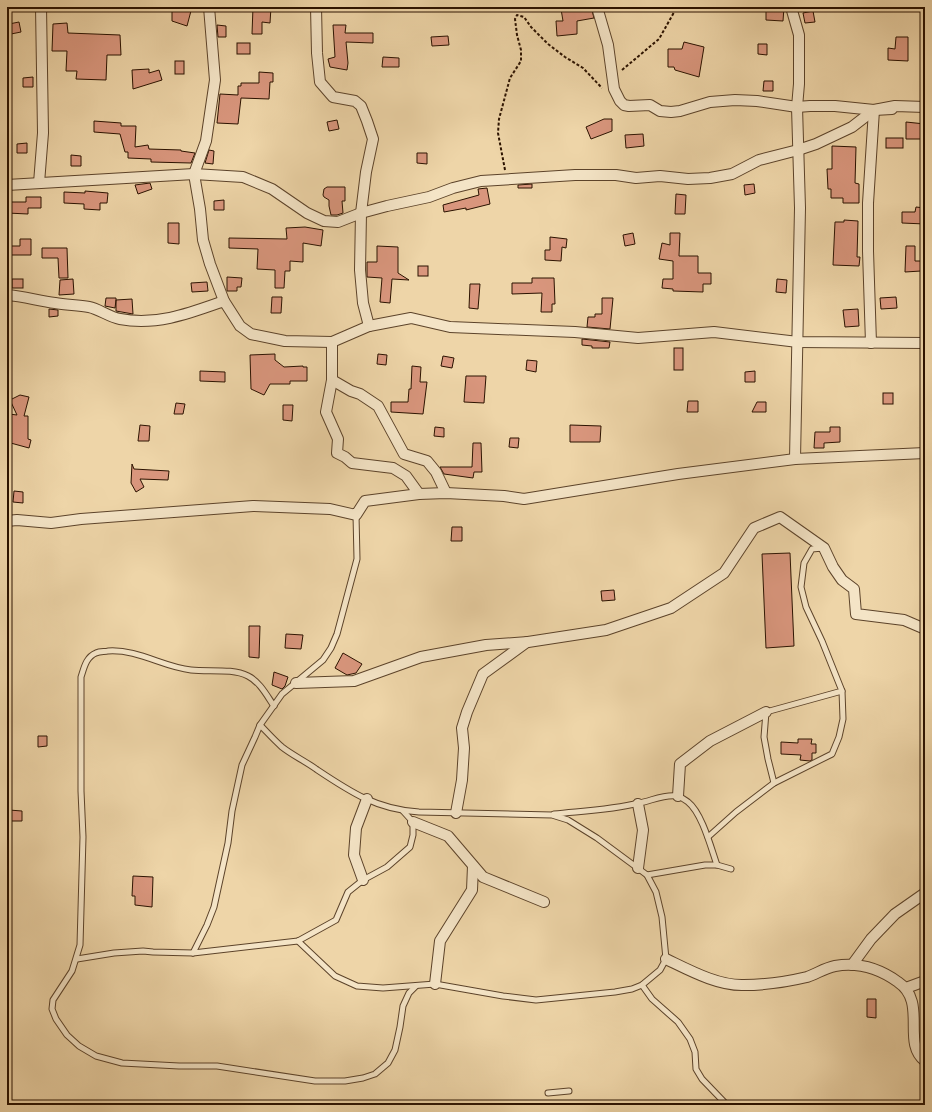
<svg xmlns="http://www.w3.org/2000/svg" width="932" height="1112" font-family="'IM FELL French Canon',serif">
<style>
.building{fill:#d9967d;stroke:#2b1200}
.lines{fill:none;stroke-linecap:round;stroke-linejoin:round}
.service-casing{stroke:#5c432a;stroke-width:7}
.minor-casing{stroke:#5c432a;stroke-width:12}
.path{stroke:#2b1200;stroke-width:2;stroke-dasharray:3 2;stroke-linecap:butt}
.service{stroke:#f4e4c6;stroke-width:5}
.minor{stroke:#f4e4c6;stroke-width:10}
</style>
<rect width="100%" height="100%" fill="#eed5a8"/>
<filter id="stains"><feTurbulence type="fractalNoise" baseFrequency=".005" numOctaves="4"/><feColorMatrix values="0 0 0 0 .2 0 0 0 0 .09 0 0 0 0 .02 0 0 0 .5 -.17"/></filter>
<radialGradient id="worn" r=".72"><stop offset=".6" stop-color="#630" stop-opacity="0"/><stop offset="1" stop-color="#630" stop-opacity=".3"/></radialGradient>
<g class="building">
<path d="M172,7H192L187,26L172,21Z"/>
<path d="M253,7H271L270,23L262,22V34H252Z"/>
<path d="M572,7H591L594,18L577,21V34L557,36L556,21H563L561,9Z"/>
<path d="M766,7H784L783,21L766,20Z"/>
<path d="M813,11L815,22L805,23L803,13Z"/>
<path d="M19,22L21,32L11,34L9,24Z"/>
<path d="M67,23L68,33L120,35L121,55H107L106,80L76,79L77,71H66L67,51H52L53,24Z"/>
<path d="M217,25L226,26V37H218Z"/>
<path d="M333,25H346L345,33H373V43L346,42L348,63L347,70L330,67L328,59L335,57Z"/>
<path d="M448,36L449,45L432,46L431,37Z"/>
<path d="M896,37H908V61L888,60V48L895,49Z"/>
<path d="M684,42L704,47L699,77L675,70L674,67H668V49H682Z"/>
<rect x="237" y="43" width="13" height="11"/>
<path d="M758,44H767V55L758,54Z"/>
<path d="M383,57L399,58V67H382Z"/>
<rect x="175" y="61" width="9" height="13"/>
<path d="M149,69V73L159,70L162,80L133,89L132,70Z"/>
<path d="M259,72L273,73V82H270L269,99L241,98L238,124L217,123L220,94L238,95V86H241V83H259Z"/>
<path d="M33,77V87H23V78Z"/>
<path d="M764,81H773V91H763Z"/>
<path d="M604,119H612V131L591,139L586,127Z"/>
<path d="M337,120L339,129L329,131L327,122Z"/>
<path d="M94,121L121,123V126H136L135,147L148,145L149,149L181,150V151L195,153L191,163L151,162V159L128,158V152H125L120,134L94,132Z"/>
<path d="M906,122L925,124V139H906Z"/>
<path d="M643,134L644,146L626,148L625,135Z"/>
<rect x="886" y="138" width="17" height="10"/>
<path d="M27,143V153H17V144Z"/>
<path d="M832,146L856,147L855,183L859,184V203H843V198H831V189H828L827,169H832Z"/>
<path d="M209,150L214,151L213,164L205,163Z"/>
<path d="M417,153H427V164L417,163Z"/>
<path d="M71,155L81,156V166H71Z"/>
<path d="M150,183L152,189L138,194L135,185Z"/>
<path d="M532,184V188H518V185Z"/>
<path d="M754,184L755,193L745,195L744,185Z"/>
<path d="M327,187H345V201H342L343,213L337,215H331L329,206V200L324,197L323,195L324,189Z"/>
<path d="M487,188L490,204L466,210V208L444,212L443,205L479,195L478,189Z"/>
<path d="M85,191L108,193L107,203H100V210L84,209V204L64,203V192L85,193Z"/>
<path d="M676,194L686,195L685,214H675Z"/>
<path d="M26,197H41V208H28V214L7,213V202H26Z"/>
<path d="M224,200V210H214V201Z"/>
<path d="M916,207L925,208V224L902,223V212H915Z"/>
<path d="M844,220L858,221L857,257H860L859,266L833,265L835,222H844Z"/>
<path d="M168,223H179V244L168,243Z"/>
<path d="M305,227L323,230L321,246L303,243V262L290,261V271H285L284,288H275V270L257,269L258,249L229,248V238L287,239L286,228Z"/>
<path d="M633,233L635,244L625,246L623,235Z"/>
<path d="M670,233H680L679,256H698V273H711V284H703V292L673,291V289L662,288L663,279H673V261L659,259L662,243L670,245Z"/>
<path d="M550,237L567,239L566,248L562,247L561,261L545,260V250H550Z"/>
<path d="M20,239H31V255H7V246H20Z"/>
<path d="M377,246L398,247V273L409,280L392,279L390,303L380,302L382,278L367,277V262H377Z"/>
<path d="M906,246H915V261H921V271L905,272Z"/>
<path d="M42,248H67L68,278H59L58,258H42Z"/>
<rect x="418" y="266" width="10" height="10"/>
<path d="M227,277L242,278L241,287H237V291H227Z"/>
<path d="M532,278H554L555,304H552V312H541L542,293L512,294V283H532Z"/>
<rect x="12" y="279" width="11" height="9"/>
<path d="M73,279L74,294L59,295L60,280Z"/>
<path d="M777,279L787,280L786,293L776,292Z"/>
<path d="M207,282L208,291L192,292L191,283Z"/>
<path d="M470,284H480L478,309L469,308Z"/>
<path d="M272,297H282L281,313H271Z"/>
<path d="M896,297L897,308L881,309L880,298Z"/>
<path d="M106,298H116V300L132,299L133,314L116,311V300L115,308L105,306Z"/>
<path d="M602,298H613L610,329L587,327L588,317H595V314H602Z"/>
<path d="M49,309L58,310V316L49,317Z"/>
<path d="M858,309L859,326L845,327L843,310Z"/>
<path d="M582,339L610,342L609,348H592V346L582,345Z"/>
<rect x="674" y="348" width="9" height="22"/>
<path d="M275,354V360L284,367L303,366V367H307V381H290V384H270L264,395L251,389L250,355Z"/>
<path d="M378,354L387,355L386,365L377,364Z"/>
<path d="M443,356L454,358L452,368L441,366Z"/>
<path d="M527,360L537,361L536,372L526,370Z"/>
<path d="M412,366L421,367L420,382H427L423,414L391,412V402H408L409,389H411Z"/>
<path d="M200,371L225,372V382L200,381Z"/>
<path d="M755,371V382H745V372Z"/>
<path d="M466,376H486L484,403L464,402Z"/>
<rect x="883" y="393" width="10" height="11"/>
<path d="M20,395L29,397L24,416H28V439L31,440L29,448L7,442L9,414L17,415L10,400Z"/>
<path d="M688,401H698V412H687Z"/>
<path d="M757,402H766V412H752Z"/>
<path d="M176,403L185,404L183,414H174Z"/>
<path d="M283,405H293L292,421L283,420Z"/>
<path d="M140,425L150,426L149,441H138Z"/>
<path d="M570,425L601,426L600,442H570Z"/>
<path d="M435,427L444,428V437L434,436Z"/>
<path d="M830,427H840V442L824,443V448H814L815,432H830Z"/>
<path d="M510,438H519L518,448L509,447Z"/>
<path d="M473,443H481L482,472H474L473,478L444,474L440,467H472Z"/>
<path d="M132,464L134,469L169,471L168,480L140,479L144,487L136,492L131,483Z"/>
<path d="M14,491L23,492V503L13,502Z"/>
<path d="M452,527H462V541H451Z"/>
<path d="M790,553L794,646L766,648L762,554Z"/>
<path d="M614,590L615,600L602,601L601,591Z"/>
<path d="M249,626H260L259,658L249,657Z"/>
<path d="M286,634L303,635L301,649L285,648Z"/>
<path d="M343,653L362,664L356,673L347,675L335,668Z"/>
<path d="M274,672L288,677L285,686L282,689L272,685Z"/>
<path d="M38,736H47V746L38,747Z"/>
<path d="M798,739H812L811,744H816V753H812V760L810,761L800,760L801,755L781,754V742L798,743Z"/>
<path d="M9,810L22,811V821H9Z"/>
<path d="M133,876L153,877L152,907L135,905V896H132Z"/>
<path d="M867,999H876V1018L867,1017Z"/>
</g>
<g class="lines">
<g class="service-casing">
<g id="service">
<path d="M274,706C267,696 260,682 248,676C232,668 209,672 191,670C163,667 138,649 108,651C105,652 100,651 96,653C86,657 84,668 81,677V791L83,837L80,945L72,971L53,1000L52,1009L56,1019L67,1035L79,1046L96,1056L122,1063L179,1066H217L315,1081H345L363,1078L375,1074L388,1063L395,1050L400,1027L403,1006L409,993L416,986"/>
<path d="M260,725C267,732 274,740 282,747C292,755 305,761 316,769C349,791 377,810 419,812L552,815L568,820L597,838L647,875L705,865H717L731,869"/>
<path d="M774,783L768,759L764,737L766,712L842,691L822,641L806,607L801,587L804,563L812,549L823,548"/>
<path d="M554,814C582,811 611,810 639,803C651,801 664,794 677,796C680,796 685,800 688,802C702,813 711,848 717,865"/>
<path d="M708,837L736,812L774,783L832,754L839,737L843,719L842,691"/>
<path d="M298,941L335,976L357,986L383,988L435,984L503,996L536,1000L615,992L632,989L642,985L660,970L666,959L662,917L656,892L647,875"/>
<path d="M193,953L207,925L214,907L228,843L232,811L242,765L255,737L260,725L282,694L323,660L331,648L337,634L357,559L356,515"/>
<path d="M77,959L114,953L143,951L153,952L193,953L298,941L336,920L348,892L363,880L387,867L410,847L413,835V822L403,811"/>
<path d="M642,985L652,999L678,1022L690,1039L695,1052L696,1069L702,1079L727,1105"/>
<path d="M548,1093L569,1091"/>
</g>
</g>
<g class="minor-casing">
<g id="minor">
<path d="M209,7L215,80L206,141L194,174L200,209L203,240L210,264L224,301L240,326L251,334L285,341L332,342"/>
<path d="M316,7L317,53L320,82L333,97L355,101L361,106L367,121L373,139L366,172L361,213L360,270L363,303L369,326L332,342V380L326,412L338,439L337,453L345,457L352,463L393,468L406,476L419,494"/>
<path d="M597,7L608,45L614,89L620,101L624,105L629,106L650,105L660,111L671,112L680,111L710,102L735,100L757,101L797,107L810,106H835L874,110L895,106L925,107"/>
<path d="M791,7L799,35V84L797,107L800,208L795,459"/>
<path d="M39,183L43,133L41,7"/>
<path d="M7,185L194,174L243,177L272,189L307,213L324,221L338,222L361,213L387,206L429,197L453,188L481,181L575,175H616L636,178L660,176L688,179L710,178L732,174L759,160L798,150L816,144L852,127L874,110L892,109"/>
<path d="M7,295C23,296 39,301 55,303C66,305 78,305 89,307C99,309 109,317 120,319C157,326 190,313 224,301"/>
<path d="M369,326L411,318L450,327L575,332L638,338L714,332L798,342L925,343"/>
<path d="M871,343L868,251V203L874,110"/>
<path d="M332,380L351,391L360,394L378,406L404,454L427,461L436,472L446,493"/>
<path d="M7,521L17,520L51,523L81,519L253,506L330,509L356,515L365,501L419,494L446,493L504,496L524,499L678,474L795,459L925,453"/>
<path d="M296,683L354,681L421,657L486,645L528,642L606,630L671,608L724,573L754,528L780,517L824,548L833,567L842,580L854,589L856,614L904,620L925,629"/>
<path d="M678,796L680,764L710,741L766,712"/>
<path d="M456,813L462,780L464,748L462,728L467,712L483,674L527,642"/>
<path d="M413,822L448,836L483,877L544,902"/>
<path d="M638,868L643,830L638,804"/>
<path d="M363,880L354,855L356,828L367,799"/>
<path d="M666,959C689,970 718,986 744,985C765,985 786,982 807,977C816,974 825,968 835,966C858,962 880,969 898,982C928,1002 901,1043 925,1061"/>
<path d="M852,965L871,939L895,914L925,893"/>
<path d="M435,984L440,941L472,890L473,866"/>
<path d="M906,988L925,981"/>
</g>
</g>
<g class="path">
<path d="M622,70L659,39L677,7"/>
<path d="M505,170L498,133L499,119L510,78L521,61V50L517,35L515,19L517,15L524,17L531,27L548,44L565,57L583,68L602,88"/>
</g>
<use href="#service" class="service"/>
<use href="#minor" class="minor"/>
</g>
<rect width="932" height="1112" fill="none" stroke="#eed5a8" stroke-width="24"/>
<rect x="8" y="8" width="916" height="1096" fill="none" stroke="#2b1200" stroke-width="2"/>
<rect x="12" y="12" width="908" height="1088" fill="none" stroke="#2b1200"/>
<rect width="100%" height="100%" filter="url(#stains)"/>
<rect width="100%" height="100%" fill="url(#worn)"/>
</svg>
